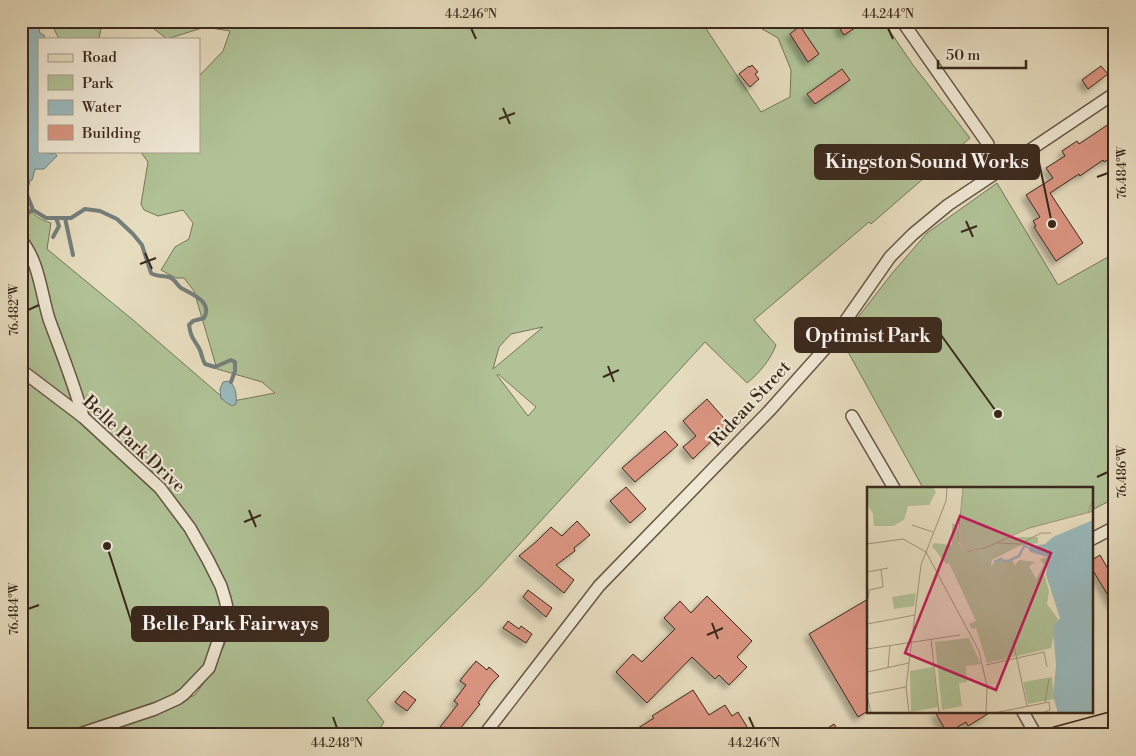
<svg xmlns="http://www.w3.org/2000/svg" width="1136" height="756" font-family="'Libre Bodoni',serif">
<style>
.green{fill:#b0c296;stroke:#76765a;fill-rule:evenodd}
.water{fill:#9ab9bc;stroke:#747f7c}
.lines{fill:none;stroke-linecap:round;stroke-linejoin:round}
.stream{stroke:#747f7c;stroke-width:4}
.building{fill:#d99480;stroke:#3b291d;filter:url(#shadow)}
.minor-casing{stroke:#665645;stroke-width:14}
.major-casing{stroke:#3b291d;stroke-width:18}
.minor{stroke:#efe8d5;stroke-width:11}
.major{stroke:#e6dcbe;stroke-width:15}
.ticks{fill:none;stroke:#3b291d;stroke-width:2}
.labels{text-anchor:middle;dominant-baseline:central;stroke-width:4.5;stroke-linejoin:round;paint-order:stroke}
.street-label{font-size:18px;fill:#3b291d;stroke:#efe8d5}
.inset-river{fill:none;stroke:#9ab9bc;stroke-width:2.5}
.inset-road{fill:none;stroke:#a2947e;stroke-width:1}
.view{fill:#c2185b;fill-opacity:0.15;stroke:#c2185b;stroke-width:2.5}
.inset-edge{fill:none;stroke:#3b291d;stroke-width:2.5}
.leader{fill:none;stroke:#3b291d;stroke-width:2}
.callout-dot{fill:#3b291d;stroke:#efe8d5;stroke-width:2}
.callout{fill:#3b291d;stroke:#3b291d;stroke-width:2}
.callout-label{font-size:19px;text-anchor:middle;font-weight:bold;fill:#fff}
.neatline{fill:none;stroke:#3b291d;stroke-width:2}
.ticks-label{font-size:12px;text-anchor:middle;fill:#3b291d}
</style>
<defs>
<filter id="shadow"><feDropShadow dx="-4.5" dy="4.5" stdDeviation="2.5" flood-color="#0004"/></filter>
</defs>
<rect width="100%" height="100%" fill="#e6dcbe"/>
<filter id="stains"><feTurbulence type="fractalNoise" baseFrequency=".004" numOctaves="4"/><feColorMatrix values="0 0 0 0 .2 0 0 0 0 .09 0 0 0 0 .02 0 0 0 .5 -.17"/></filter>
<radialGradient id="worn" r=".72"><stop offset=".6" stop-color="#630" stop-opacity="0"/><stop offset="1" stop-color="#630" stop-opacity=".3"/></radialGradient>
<g class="green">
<path d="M50,21H105L101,28L99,39H59Z"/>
<path d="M144,21H701L761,112L790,97L791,70L778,38L748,21H883L913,65L970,138L871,224L869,222L754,320L776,345C770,361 759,373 747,383L705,342L482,585L367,700L384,722L376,735H233L232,730L220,735H92L143,718L195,695L211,673L224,646L234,617L232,602L222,582L188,518L151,471L96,424L89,415L84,403L73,404L62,397L21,364V198C32,213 33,217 51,223L47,249L133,320L228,402L275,393L262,382L217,369L194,291L184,278H176L161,270L175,247L189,239L193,223L183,210L158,216L144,210L141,204L148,162L140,151H199V76L223,51L230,31L205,27L167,39ZM543,327L493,369L499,347L511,334ZM498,374L536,407L528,416L497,375Z"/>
<path d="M997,183L1058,285L1115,253V498L1092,510V488H923L841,339L894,271L927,233Z"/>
<path d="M21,374L105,442L161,494L183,528L216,586L221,601L223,622L204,668L175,695L58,735H21Z"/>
</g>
<g class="water">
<path d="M21,21H42L39,32L45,36L42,39H39V151L52,154L55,153L57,156L44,169H35L32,180L28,182L23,180L21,177Z"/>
<path d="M229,381C236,386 237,396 236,404L232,406L224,401L223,399H221L220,389L223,382Z"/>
</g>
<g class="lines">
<g class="stream">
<path d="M28,182L26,192L33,210L46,218H71L85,209L100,211L117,219L133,234L142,245L151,273C156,277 163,275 169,277C175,279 177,285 181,288C192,294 213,302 204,318L193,321L189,325C191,338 193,338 199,348C202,354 202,359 205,364L215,367L231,360L235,362V371L231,382"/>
<path d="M21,210L27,206L29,201"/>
<path d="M21,213H28L33,210"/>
<path d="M65,218L73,255"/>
<path d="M53,237L59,226L56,218"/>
</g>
</g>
<g class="building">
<path d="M846,21H851L855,28L844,35L838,26Z"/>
<path d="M800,26L819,54L808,62L790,34Z"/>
<path d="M752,65L758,72L755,74L759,79L750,87L739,74L749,66L750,67Z"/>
<path d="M1101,66L1108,74L1088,89L1082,80Z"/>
<path d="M842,69L850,80L815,104L807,94Z"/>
<path d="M1115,120V156L1104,162L1103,160L1080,176L1079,174L1050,193L1083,243L1056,261L1034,227L1036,226L1033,221L1040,217L1026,195L1053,178L1046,168L1065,156L1062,151L1077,141L1079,144Z"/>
<path d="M707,399L729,424L693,459L683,447L696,436L683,421Z"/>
<path d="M665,431L678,445L635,482L622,468Z"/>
<path d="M626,487L646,509L630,523L610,501Z"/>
<path d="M577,521L590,535L574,548L575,551L556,565L574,580L564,593L519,556L537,541L551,527L562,536Z"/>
<path d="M1100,555L1115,581V607L1092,569V560Z"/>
<path d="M528,590L552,608L546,617L523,597Z"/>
<path d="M707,596L752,641L737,657L747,667L729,685L719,675L715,679L692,657L647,703L616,672L633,654L642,662L675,629L664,618L680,601L691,613Z"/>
<path d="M868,599V711L858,717L809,634Z"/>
<path d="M508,621L519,629L521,626L532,634L526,643L503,628Z"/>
<path d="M476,661L487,670L489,667L499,676L492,683L478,703L480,704L455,735H434L458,704L454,701L466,685L460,681L462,678Z"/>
<path d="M693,690L709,715L725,705L732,716L738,712L752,735H627L654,718L652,716Z"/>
<path d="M404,691L416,700L407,711L395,702Z"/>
<path d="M935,712H991L968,726L966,722L947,733Z"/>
<path d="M834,724L841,735H817Z"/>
</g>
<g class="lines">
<g class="minor-casing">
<g id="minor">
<path d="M902,21L988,144"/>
<path d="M21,240C39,261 41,293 49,319C61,352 74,383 83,417"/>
<path d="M21,370L83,417L160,488L190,528L208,560L221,586L225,599L228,612L209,668L184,694L177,699L155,709L77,735"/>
<path d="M852,416L894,488"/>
<path d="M1092,539L1115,527"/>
<path d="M1023,712L1036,735"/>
<path d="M484,735L599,586L770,410L830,343L890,257L913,234L948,205L1115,93"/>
</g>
</g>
<g class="major-casing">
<path id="major" d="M1056,735L1115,719"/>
</g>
<use href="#minor" class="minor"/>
<use href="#major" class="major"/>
</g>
<path class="ticks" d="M471,28L476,39M888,28L893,39M503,108L510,124M499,119L515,113M1097,177L1108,173M966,221L973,237M961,232L977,226M145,253L152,269M140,264L156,258M28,310L39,305M608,366L614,382M603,377L619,370M1097,477L1108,472M249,510L256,527M244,522L261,515M28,609L39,605M712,623L718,639M707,635L723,628M333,717L337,728M749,717L754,728"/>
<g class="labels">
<g class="street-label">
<text transform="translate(750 404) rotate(-47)">Rideau Street</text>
<text transform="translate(134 444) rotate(43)">Belle Park Drive</text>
</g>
</g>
<g transform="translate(867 487)">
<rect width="226" height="226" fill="#e6dcbe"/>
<path d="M0,0H66L69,5L62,18L41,19L37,33L26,39H7L6,27L0,16ZM96,0H226V24L156,43L117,61L101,63L92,53ZM85,36L91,39V55L100,64L113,63L139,50H171V56L152,59L125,73L124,79L129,74L144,72L148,78L152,73L168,75L162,79L169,92L177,78L173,72L181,70L177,87L182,104L180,117L191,132L184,161L120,176L109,141L105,142L102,137L109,134L82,76L79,77L65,59L67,56L85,58ZM49,106L47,119L27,122L25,110ZM102,151L114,177L99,179L100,195L92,196L95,219L75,223L68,155ZM66,180L71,220L44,225L43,184ZM185,190L187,212L161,217L156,195Z" fill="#b0c296"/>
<path d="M226,33V226H191L186,209L189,178L186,140L193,131L179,88L181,70L163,65L161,60L178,57L186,50Z" fill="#9ab9bc"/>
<path class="inset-river" d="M127,75L134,72L139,75L152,69L157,59L161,60"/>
<path class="inset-road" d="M96,0L91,53L101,64L118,61L162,41L227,24M221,25L227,10M45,38L66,45M131,56L153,57L174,46H184M0,57L36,52L59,65L112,164L120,199L119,226M0,85L21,81M1,112L2,103L16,100L14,82M0,137L48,128M64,152L72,226M146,154L160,219M0,162L93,148M119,178L177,165L180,180M21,181L23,158M0,185L42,176M0,207L39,200M0,208L4,226M178,215L182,192M42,226L39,200L54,78L79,14L80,0M127,226L182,215L183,223L175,226"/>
<path class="view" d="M93,29L184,66L129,203L38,166Z"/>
<rect width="226" height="226" class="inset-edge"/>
</g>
<path class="leader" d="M1052 224L1039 162M998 414L941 335M107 546L132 624"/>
<g class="callout-dot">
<circle cx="1052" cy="224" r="5"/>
<circle cx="998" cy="414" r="5"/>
<circle cx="107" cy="546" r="5"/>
</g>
<g class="callout">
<rect x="815" y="145" width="224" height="34" rx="5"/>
<rect x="795" y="318" width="146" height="34" rx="5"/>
<rect x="132" y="607" width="196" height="34" rx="5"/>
</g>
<g class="callout-label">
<text x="927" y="168">Kingston Sound Works</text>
<text x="868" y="342">Optimist Park</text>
<text x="230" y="630">Belle Park Fairways</text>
</g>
<rect width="1136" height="756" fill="none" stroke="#e6dcbe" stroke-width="55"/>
<rect x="38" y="38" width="162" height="115" fill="#efe8d5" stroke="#a79c8b"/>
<rect x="48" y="54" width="25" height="8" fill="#e6dcbe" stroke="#a79c8b"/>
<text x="82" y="62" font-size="15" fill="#3b291d">Road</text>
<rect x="48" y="75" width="25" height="15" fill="#b0c296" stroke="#a79c8b"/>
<text x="82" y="88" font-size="15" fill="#3b291d">Park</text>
<rect x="48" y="100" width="25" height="15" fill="#9ab9bc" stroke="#a79c8b"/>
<text x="82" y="112" font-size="15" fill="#3b291d">Water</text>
<rect x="48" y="125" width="25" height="15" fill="#d99480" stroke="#a79c8b"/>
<text x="82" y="138" font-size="15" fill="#3b291d">Building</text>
<path d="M938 60v8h88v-8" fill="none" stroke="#3b291d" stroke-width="2.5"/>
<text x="946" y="60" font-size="15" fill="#3b291d" stroke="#efe8d5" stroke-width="4" paint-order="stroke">50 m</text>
<rect x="28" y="28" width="1080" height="700" class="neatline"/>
<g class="ticks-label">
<text x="471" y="18">44.246°N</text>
<text x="888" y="18">44.244°N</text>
<text transform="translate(1122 173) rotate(-90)" y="4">76.484°W</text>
<text transform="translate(14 310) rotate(-90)" y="4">76.482°W</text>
<text transform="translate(1122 472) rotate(-90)" y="4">76.486°W</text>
<text transform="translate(14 609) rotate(-90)" y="4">76.484°W</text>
<text x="337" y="747">44.248°N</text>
<text x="754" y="747">44.246°N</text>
</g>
<rect width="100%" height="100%" filter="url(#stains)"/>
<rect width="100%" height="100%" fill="url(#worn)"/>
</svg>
